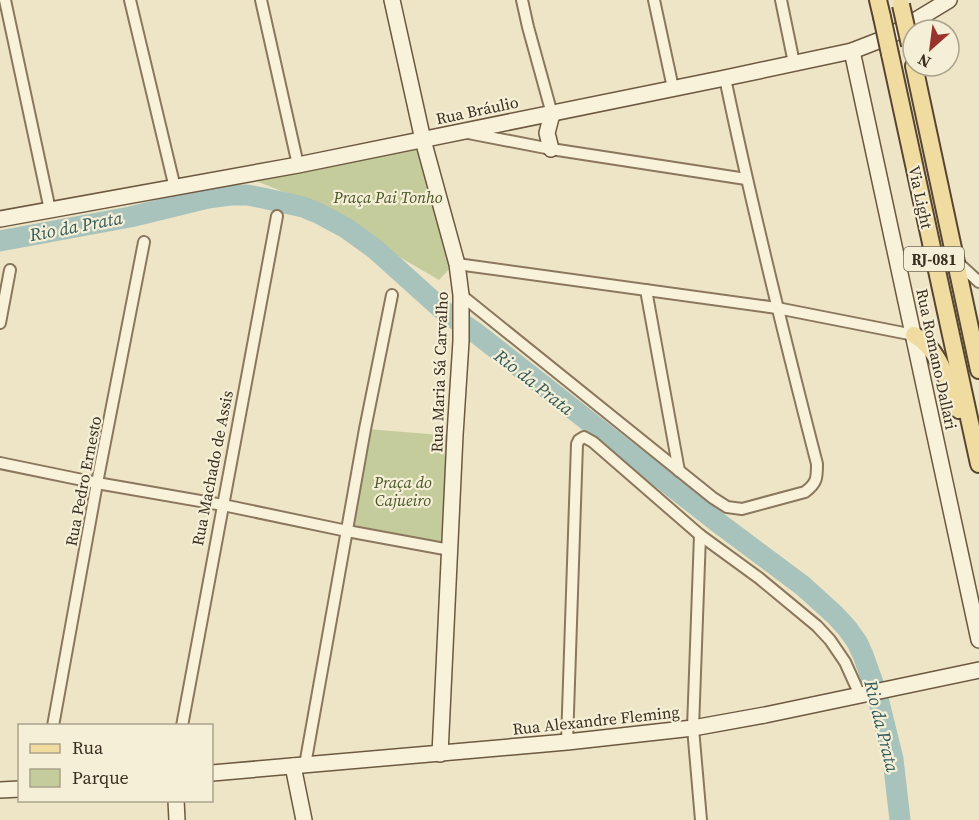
<svg xmlns="http://www.w3.org/2000/svg" width="979" height="820" font-family="'Source Serif 4',serif">
<style>
.green{fill:#c4cc9b}
.lines{fill:none;stroke-linecap:round;stroke-linejoin:round}
.river{stroke:#a8c2bc;stroke-width:21}
.street-casing{stroke:#8a775d;stroke-width:14}
.secondary-casing{stroke:#6c5940;stroke-width:18}
.primary-casing{stroke:#584531;stroke-width:20}
.street{stroke:#f9f2db;stroke-width:10}
.secondary{stroke:#f9f2db;stroke-width:15}
.primary{stroke:#f0dca1;stroke-width:16}
.primary-bridge-casing{stroke:#584531;stroke-width:20;stroke-linecap:butt}
.primary-bridge{stroke:#f0dca1;stroke-width:16}
.labels{text-anchor:middle;dominant-baseline:central;stroke-width:4.5;stroke-linejoin:round;paint-order:stroke}
.shield{fill:#f5efd7;stroke:#726857;stroke-width:1.5}
.shield-label{font-size:15px;font-weight:bold;fill:#3a2e20}
.street-label{font-size:16px;fill:#3a2e20;stroke:#f5efd7}
.park-label{font-size:16px;font-style:italic;fill:#485627;stroke:#f5efd7}
.water-label{font-size:18px;font-style:italic;fill:#305a5a;stroke:#f5efd7}
</style>
<rect width="100%" height="100%" fill="#eee5c7"/>
<g class="green">
<path d="M420,148L452,266L439,280L391,252L351,224L318,206L249,178Z"/>
<path d="M367,429L453,436L448,548L348,530Z"/>
</g>
<g class="lines">
<path class="river" d="M0,241L130,217L208,198L230,195H247L263,198L303,207L318,213L346,228L375,249L445,312L476,333L716,521L803,586L835,615L847,628L857,642L863,655L877,694L893,759L900,820"/>
<g class="street-casing">
<g id="street">
<path d="M5,0L50,210"/>
<path d="M130,0L175,188"/>
<path d="M261,0L298,165"/>
<path d="M522,0L528,27L552,114"/>
<path d="M654,0L673,88"/>
<path d="M781,0L794,63"/>
<path d="M468,133L551,149L746,179"/>
<path d="M957,262L979,282"/>
<path d="M457,264L777,308L914,335"/>
<path d="M646,290L679,471"/>
<path d="M461,295L713,498L727,507L742,509L805,492C817,483 817,478 817,464C784,336 752,208 725,78"/>
<path d="M0,323L10,270"/>
<path d="M0,463L97,483L223,505L347,531L450,550"/>
<path d="M700,535L693,728L701,820"/>
<path d="M53,726L97,483L144,242"/>
<path d="M182,726L277,216"/>
<path d="M567,742L577,444L579,440L584,437L593,442L700,535L759,578L817,626L830,640L845,662L860,695"/>
<path d="M305,765L365,429L392,295"/>
</g>
</g>
<g class="secondary-casing">
<g id="secondary">
<path d="M392,0L423,140L457,264L461,295V341L455,435L440,754"/>
<path d="M852,51L979,640"/>
<path d="M551,149L547,133L552,114"/>
<path d="M0,219L298,165L725,78L852,51L888,37L949,0"/>
<path d="M293,766L304,820"/>
<path d="M212,773L567,742L693,728L765,715L979,670"/>
<path d="M0,790L20,789"/>
<path d="M176,800L177,820"/>
</g>
</g>
<g class="primary-casing">
<g id="primary">
<path d="M878,0L882,17"/>
<path d="M890,54L979,464"/>
<path d="M914,66L979,370"/>
<path d="M914,335C940,349 948,384 959,410"/>
</g>
</g>
<use href="#street" class="street"/>
<use href="#secondary" class="secondary"/>
<use href="#primary" class="primary"/>
<g class="primary-bridge-casing">
<g id="primary-bridge">
<path d="M901,5L910,45"/>
<path d="M882,17L890,54"/>
</g>
</g>
<use href="#primary-bridge" class="primary-bridge"/>
</g>
<g class="labels">
<rect class="shield" x="904" y="247" width="60" height="24" rx="4.5"/>
<g class="shield-label">
<text x="934" y="259">RJ-081</text>
</g>
<g class="street-label">
<text transform="translate(477 110) rotate(-12)">Rua Bráulio</text>
<text transform="translate(921 197) rotate(78)">Via Light</text>
<text transform="translate(937 359) rotate(78)">Rua Romano Dallari</text>
<text transform="translate(439 372) rotate(-88)">Rua Maria Sá Carvalho</text>
<text transform="translate(212 468) rotate(-79)">Rua Machado de Assis</text>
<text transform="translate(83 481) rotate(-79)">Rua Pedro Ernesto</text>
<text transform="translate(596 720) rotate(-6)">Rua Alexandre Fleming</text>
</g>
<g class="park-label">
<text x="388" y="197">Praça Pai Tonho</text>
<text x="403" y="482">Praça do<tspan x="403" dy="18">Cajueiro</tspan></text>
</g>
<g class="water-label">
<text transform="translate(76 226) rotate(-11)">Rio da Prata</text>
<text transform="translate(534 382) rotate(38)">Rio da Prata</text>
<text transform="translate(882 726) rotate(76)">Rio da Prata</text>
</g>
</g>
<rect x="18" y="724" width="195" height="78" fill="#f5efd7" stroke="#aaa28e" stroke-width="1.5"/>
<rect x="30" y="744" width="30" height="9" fill="#f0dca1" stroke="#aaa28e" stroke-width="1.5"/>
<text x="72" y="754" font-size="18" fill="#3a2e20">Rua</text>
<rect x="30" y="769" width="30" height="18" fill="#c4cc9b" stroke="#aaa28e" stroke-width="1.5"/>
<text x="72" y="784" font-size="18" fill="#3a2e20">Parque</text>
<g transform="translate(931 48) rotate(208)"><circle r="28" fill="#f5efd7" stroke="#aaa28e" stroke-width="1.5"/>
<path d="M0-4.5L10 22L0 15L-10 22Z" fill="#98332d"/>
<text y="-9" font-size="16" font-weight="bold" text-anchor="middle" fill="#3a2e20">N</text>
</g>
</svg>
